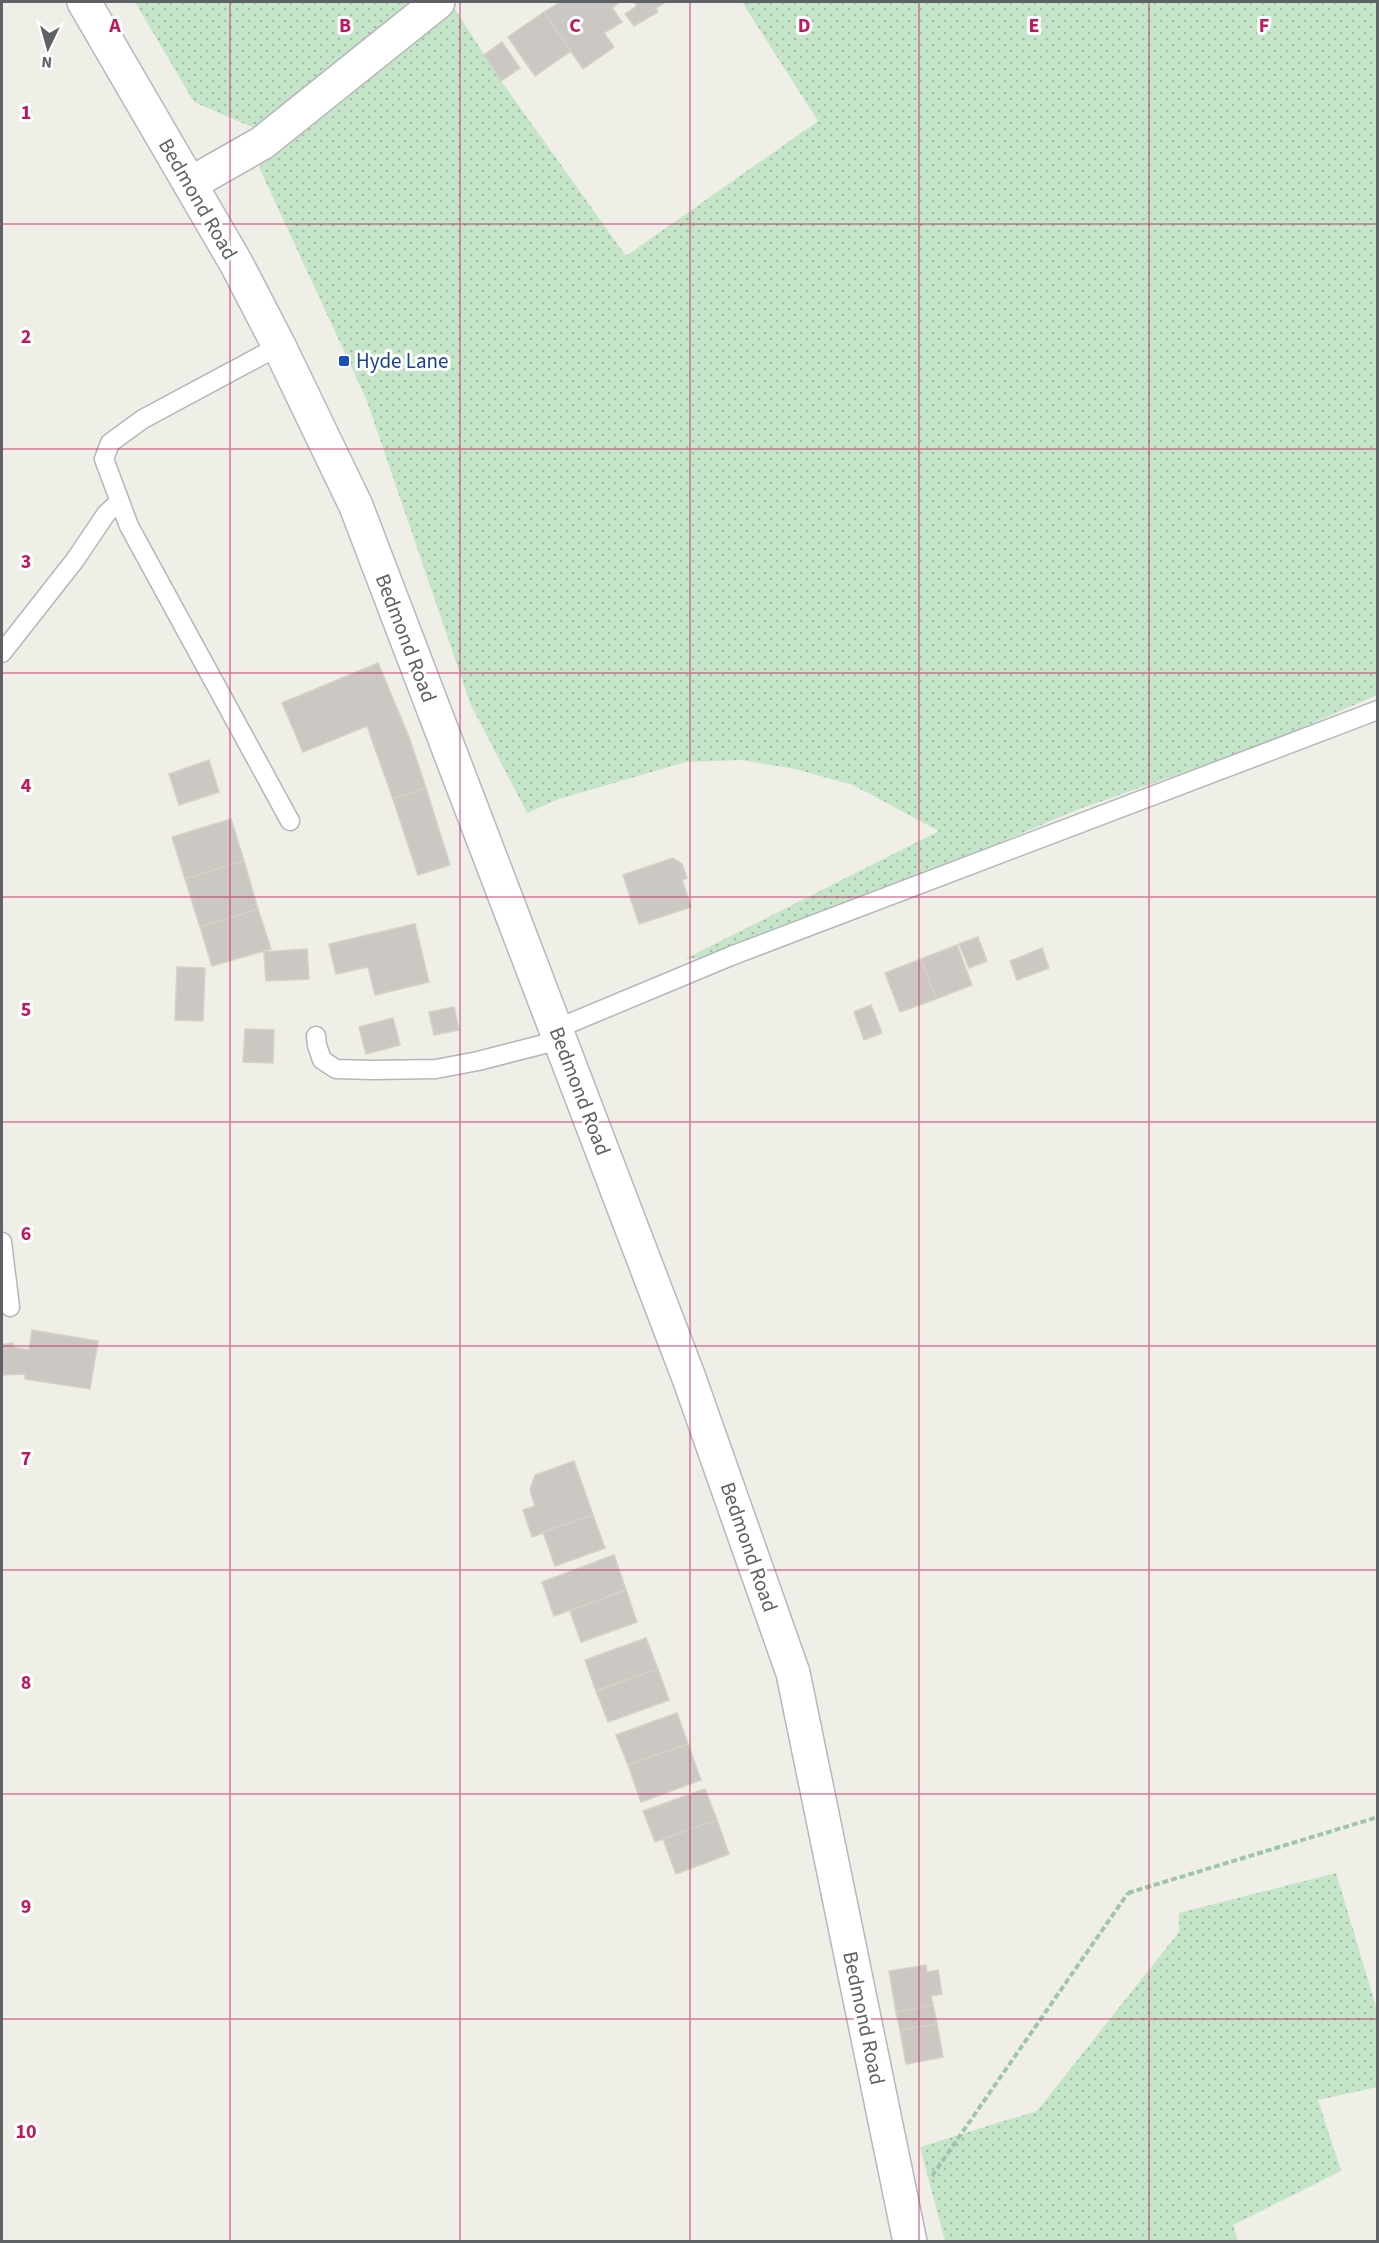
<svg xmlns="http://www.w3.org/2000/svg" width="1379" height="2243" font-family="'Source Sans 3',sans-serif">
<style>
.grass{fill:url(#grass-dots)}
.building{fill:#cbc8c4;stroke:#d4d1c5;stroke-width:1.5}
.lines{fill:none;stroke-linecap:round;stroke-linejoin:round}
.lane-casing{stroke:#b4b6ba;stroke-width:21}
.street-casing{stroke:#b4b6ba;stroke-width:36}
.secondary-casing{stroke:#b5b8bd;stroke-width:36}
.path{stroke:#9ec6ad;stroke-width:4;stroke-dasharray:6 3;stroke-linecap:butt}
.lane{stroke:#fff;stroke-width:18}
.street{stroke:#fff;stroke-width:33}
.secondary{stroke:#fff;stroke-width:33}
.grid{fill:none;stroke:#c2185b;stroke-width:1.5;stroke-opacity:0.55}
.transit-dot{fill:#1a4fb4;stroke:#fff;stroke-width:2}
.labels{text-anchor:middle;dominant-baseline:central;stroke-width:6;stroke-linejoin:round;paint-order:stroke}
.street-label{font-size:21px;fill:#5e6166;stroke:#fff}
.transit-label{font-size:21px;fill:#164399;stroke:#fff;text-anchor:start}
.grid-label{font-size:20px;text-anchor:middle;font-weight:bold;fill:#c2185b;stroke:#fff;stroke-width:6;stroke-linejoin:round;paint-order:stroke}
</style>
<defs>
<pattern id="grass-dots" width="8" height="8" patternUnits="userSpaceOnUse" patternTransform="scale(1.5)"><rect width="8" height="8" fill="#c5e5c8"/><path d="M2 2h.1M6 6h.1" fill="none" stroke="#a3bda6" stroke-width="1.8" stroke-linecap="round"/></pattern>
</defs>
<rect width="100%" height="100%" fill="#efeee7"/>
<g class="grass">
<path d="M135,2H413L333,69L252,127L194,102Z"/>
<path d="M742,2H1377V695L1260,746L1079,809L947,865L707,957L685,959L939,831L853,785L795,769L741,760L686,762L559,799L527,813L470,703L367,401L259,167L453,6L501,81L626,256L818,121Z"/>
<path d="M1336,1873L1377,2010V2087L1318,2100L1341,2171L1233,2225L1238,2241H945L920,2147L1037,2111L1179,1932V1913Z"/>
</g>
<g class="building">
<path d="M561,2H620L612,8L622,22L604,33L614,47L583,69L544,12Z"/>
<path d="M634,2H666L656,8L658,12L634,26L625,14L637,6Z"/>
<path d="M544,12L571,51L535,76L508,37Z"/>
<path d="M502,42L520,68L501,81L484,55Z"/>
<path d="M378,663L409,737L426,788L393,799L367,726L303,752L282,703Z"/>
<path d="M209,760L219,792L179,805L169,774Z"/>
<path d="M426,788L450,865L418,875L393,799Z"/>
<path d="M231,819L244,861L185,879L172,837Z"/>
<path d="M673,858L682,864L687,878L682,880L691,907L639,924L623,875Z"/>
<path d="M244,861L258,909L200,927L185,879Z"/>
<path d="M258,909L271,949L212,966L200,927Z"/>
<path d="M415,924L429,982L375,995L368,967L336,974L329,944Z"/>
<path d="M978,937L987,961L969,968L959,944Z"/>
<path d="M957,945L972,985L936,999L921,959Z"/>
<path d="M1042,948L1049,968L1017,980L1010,961Z"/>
<path d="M307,949L309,979L266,981L264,952Z"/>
<path d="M921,959L936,999L900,1012L885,973Z"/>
<path d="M177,967L205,968L203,1021L175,1020Z"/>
<path d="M871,1005L882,1033L864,1040L854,1012Z"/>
<path d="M454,1007L459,1030L434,1035L429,1012Z"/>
<path d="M393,1018L400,1045L366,1054L359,1027Z"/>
<path d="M245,1029L274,1030L273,1063L243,1062Z"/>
<path d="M32,1330L98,1341L90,1389L25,1379V1374L2,1375V1345L13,1343V1347L29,1350Z"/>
<path d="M574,1461L593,1515L532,1537L523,1510L535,1506L530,1490L535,1475Z"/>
<path d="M593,1515L605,1548L555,1566L543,1532Z"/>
<path d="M614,1555L626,1590L554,1616L542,1582Z"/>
<path d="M626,1590L637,1622L581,1642L570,1611Z"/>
<path d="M646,1638L658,1669L596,1691L585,1660Z"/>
<path d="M658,1669L669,1700L608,1722L596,1691Z"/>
<path d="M677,1713L688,1744L628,1765L616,1735Z"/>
<path d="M688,1744L701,1780L641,1802L628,1765Z"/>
<path d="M705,1789L717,1820L655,1842L643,1811Z"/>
<path d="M717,1820L729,1854L676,1874L663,1839Z"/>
<path d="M926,1965L927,1972L938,1970L942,1994L931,1996L933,2005L896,2012L889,1971Z"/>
<path d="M933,2005L937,2024L900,2030L896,2012Z"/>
<path d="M937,2024L943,2057L906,2064L900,2030Z"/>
</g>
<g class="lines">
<g class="lane-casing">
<g id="lane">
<path d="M279,346L143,419L110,443L104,459L129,526L290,821"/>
<path d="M2,653L75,560L106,514L119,502"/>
<path d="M556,1029L731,956L1378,710"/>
<path d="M316,1036L317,1045L322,1060L336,1069L372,1070L436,1069L478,1061L560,1040"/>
<path d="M2,1242L10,1307"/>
</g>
</g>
<g class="street-casing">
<path id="street" d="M190,184L262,143L438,2"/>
</g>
<g class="secondary-casing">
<path id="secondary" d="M84,2L236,263L279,346L356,506L689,1378L793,1673L910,2242"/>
</g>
<g class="path">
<path d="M1128,1893L1378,1817"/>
<path d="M932,2176L1128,1893"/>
</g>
<use href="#lane" class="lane"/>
<use href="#street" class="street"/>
<use href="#secondary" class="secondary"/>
</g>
<path class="grid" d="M230,2V2242M460,2V2242M690,2V2242M919,2V2242M1149,2V2242M2,224H1378M2,449H1378M2,673H1378M2,897H1378M2,1122H1378M2,1346H1378M2,1570H1378M2,1794H1378M2,2019H1378"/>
<rect class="transit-dot" x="338" y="355" width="12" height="12" rx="3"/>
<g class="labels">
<g class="street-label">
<text transform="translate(198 199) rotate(60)">Bedmond Road</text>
<text transform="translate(406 638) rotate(69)">Bedmond Road</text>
<text transform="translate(580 1091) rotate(69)">Bedmond Road</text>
<text transform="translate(749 1547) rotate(71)">Bedmond Road</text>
<text transform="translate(864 2018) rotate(78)">Bedmond Road</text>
</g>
<g class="transit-label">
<text x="356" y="361">Hyde Lane</text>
</g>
</g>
<g class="grid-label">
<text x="115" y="32">A</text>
<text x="345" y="32">B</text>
<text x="575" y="32">C</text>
<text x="804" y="32">D</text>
<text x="1034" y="32">E</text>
<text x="1264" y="32">F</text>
<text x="26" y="119">1</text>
<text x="26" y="343">2</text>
<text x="26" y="568">3</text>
<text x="26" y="792">4</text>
<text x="26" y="1016">5</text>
<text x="26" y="1240">6</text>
<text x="26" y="1465">7</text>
<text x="26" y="1689">8</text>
<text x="26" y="1913">9</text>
<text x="26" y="2138">10</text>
</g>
<rect width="1379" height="2243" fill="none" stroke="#5e6166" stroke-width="6"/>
<g transform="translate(48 48) rotate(185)" stroke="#ffffff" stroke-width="4.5" paint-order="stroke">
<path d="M0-4.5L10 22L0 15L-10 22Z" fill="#5e6166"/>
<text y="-9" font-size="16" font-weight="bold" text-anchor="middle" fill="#5e6166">N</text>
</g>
</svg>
